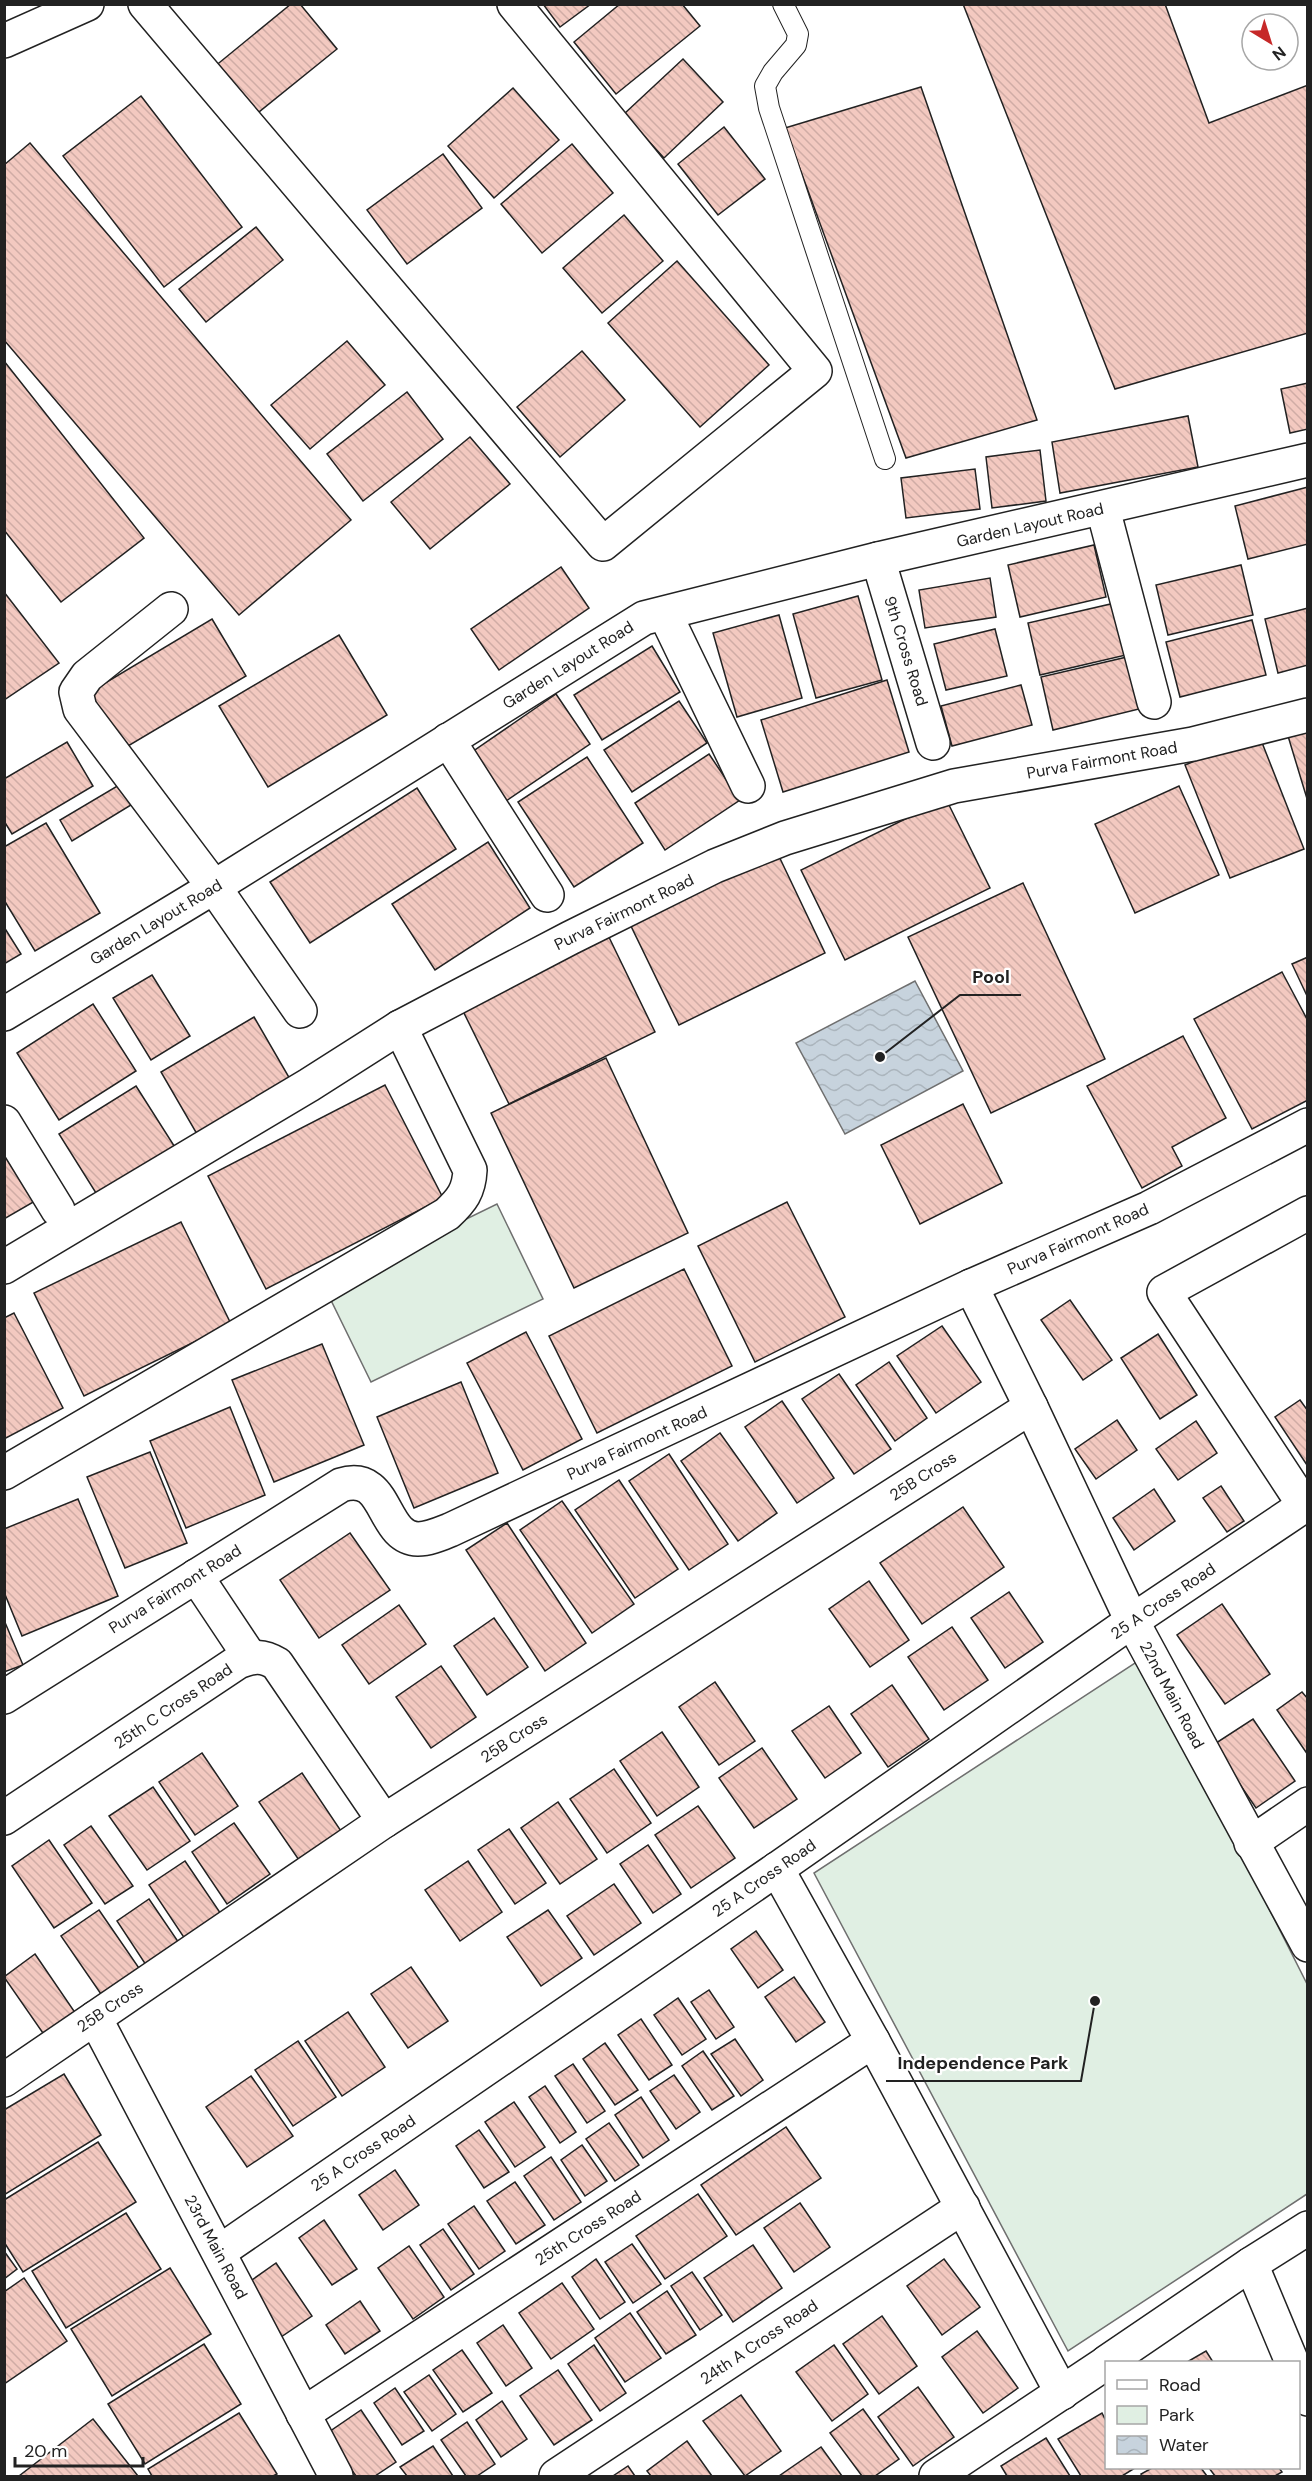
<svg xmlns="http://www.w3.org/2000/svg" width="1312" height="2481" font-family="'DM Sans',sans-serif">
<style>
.park{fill:#e0efe3;stroke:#6f6f6f;stroke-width:1.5}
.water{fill:url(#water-waves);stroke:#6f6f6f;stroke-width:1.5}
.building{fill:url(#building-back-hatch);stroke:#222;stroke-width:1.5}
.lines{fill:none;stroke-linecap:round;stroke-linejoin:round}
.service-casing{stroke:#222;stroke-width:22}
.minor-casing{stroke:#222;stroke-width:36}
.service{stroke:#fff;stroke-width:20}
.minor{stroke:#fff;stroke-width:33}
.labels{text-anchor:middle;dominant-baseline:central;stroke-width:4.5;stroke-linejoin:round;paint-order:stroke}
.street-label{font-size:16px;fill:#222;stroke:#fff}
.leader{fill:none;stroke:#222;stroke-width:2}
.callout-dot{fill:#222;stroke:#fff;stroke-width:2}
.callout-label{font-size:18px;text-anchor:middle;font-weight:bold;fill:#222;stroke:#fff;stroke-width:4.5;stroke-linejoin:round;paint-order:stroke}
</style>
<defs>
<pattern id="water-waves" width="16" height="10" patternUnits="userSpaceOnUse" patternTransform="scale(1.5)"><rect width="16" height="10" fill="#c7d3dd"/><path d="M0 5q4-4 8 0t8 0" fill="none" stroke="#abb5bd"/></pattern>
<pattern id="building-back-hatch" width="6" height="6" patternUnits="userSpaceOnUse" patternTransform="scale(1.5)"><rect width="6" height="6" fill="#f3c9c0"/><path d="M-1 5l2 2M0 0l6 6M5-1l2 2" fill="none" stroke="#d0aca5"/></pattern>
</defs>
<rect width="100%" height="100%" fill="#fff"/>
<g class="park">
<path d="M497,1204L543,1299L371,1382L325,1288Z"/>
<path d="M1138,1661L1237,1845L1307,1984V2194L1068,2351L814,1873Z"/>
</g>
<path class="water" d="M915,981L963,1071L845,1134L796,1043Z"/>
<g class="building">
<path d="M291,4H300L337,49L254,116L214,67Z"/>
<path d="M543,4H591L560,27Z"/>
<path d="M620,4H682L700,26L616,94L574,42Z"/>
<path d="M963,4H1165L1209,123L1308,85V333L1115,389Z"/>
<path d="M683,59L723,102L664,158L624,114Z"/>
<path d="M921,87L1037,420L906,458L785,128Z"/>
<path d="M513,88L559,140L494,198L448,146Z"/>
<path d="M141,96L242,227L164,287L63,156Z"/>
<path d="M724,127L765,179L718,215L678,164Z"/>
<path d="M30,143L351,520L239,615L4,340V165Z"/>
<path d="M572,144L613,193L542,253L501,204Z"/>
<path d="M443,154L482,208L407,264L367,210Z"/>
<path d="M624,215L663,261L602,313L563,268Z"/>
<path d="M256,227L283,260L206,322L179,289Z"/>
<path d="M677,261L769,365L700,427L608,323Z"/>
<path d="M347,341L385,385L310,449L271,405Z"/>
<path d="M582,351L625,400L560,457L517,407Z"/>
<path d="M4,361L144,538L61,602L4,530Z"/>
<path d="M1308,383V429L1290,433L1281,389Z"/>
<path d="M407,392L443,439L363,501L327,454Z"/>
<path d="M1188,416L1198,467L1060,493L1052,442Z"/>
<path d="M470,437L510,484L430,549L391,502Z"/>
<path d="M1040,450L1046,501L992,508L986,457Z"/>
<path d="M975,469L980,509L906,518L901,478Z"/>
<path d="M1308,487V544L1248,559L1235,506Z"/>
<path d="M1094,545L1106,597L1020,617L1008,565Z"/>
<path d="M1241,565L1253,615L1168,635L1156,585Z"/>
<path d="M561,567L589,608L499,670L471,629Z"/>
<path d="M990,578L996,617L925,628L919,590Z"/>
<path d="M4,592L59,663L4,700Z"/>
<path d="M858,596L882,680L816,698L793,614Z"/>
<path d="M1115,603L1126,655L1040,675L1028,623Z"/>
<path d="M1308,608V665L1278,673L1265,619Z"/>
<path d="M779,615L802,698L737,717L713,633Z"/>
<path d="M212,619L246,676L123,749L90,692Z"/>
<path d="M1252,620L1266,675L1180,697L1166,642Z"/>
<path d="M995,629L1007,676L946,690L934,644Z"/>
<path d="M339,635L387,715L268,787L219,706Z"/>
<path d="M652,646L680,692L602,740L574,695Z"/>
<path d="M1127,657L1139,709L1053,730L1041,677Z"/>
<path d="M887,680L909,752L783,792L761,720Z"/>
<path d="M1021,685L1032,725L952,746L941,706Z"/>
<path d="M556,694L590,744L506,801L472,752Z"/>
<path d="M679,701L707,743L632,792L604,750Z"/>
<path d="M1308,730V802L1288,736Z"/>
<path d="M1259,735L1304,849L1230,878L1185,765Z"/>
<path d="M67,742L93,786L12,834L4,821V779Z"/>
<path d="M709,754L740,800L665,850L635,803Z"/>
<path d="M587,757L643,843L574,887L518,802Z"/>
<path d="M119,785L131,805L72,841L60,820Z"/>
<path d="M1179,786L1219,875L1135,913L1095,824Z"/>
<path d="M417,788L456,849L310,943L270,882Z"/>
<path d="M946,799L990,888L845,960L801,870Z"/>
<path d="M46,823L100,913L35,951L4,900V847Z"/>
<path d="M488,842L530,908L435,970L392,904Z"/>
<path d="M776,850L825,953L679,1025L629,922Z"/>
<path d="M1023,883L1105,1059L991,1113L908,937Z"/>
<path d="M4,927L21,954L4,964Z"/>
<path d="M605,929L655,1032L509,1104L458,1001Z"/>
<path d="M1308,957V998L1292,964Z"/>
<path d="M1282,972L1308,1021V1100L1252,1129L1194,1019Z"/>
<path d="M152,975L190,1036L151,1060L113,998Z"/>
<path d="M93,1004L136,1071L59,1120L17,1053Z"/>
<path d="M254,1017L294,1086L201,1141L161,1072Z"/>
<path d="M1183,1036L1226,1118L1172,1147L1182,1166L1142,1188L1087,1086Z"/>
<path d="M606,1058L688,1233L574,1288L491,1113Z"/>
<path d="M385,1085L443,1198L266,1289L208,1176Z"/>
<path d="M136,1086L178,1152L101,1201L59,1134Z"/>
<path d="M963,1104L1002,1183L920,1224L881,1145Z"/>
<path d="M4,1145L42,1197L4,1219Z"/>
<path d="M787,1202L845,1317L755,1362L698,1246Z"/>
<path d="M181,1222L231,1324L84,1396L34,1293Z"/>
<path d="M684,1269L732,1366L597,1433L549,1336Z"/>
<path d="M1070,1300L1112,1360L1083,1380L1041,1320Z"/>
<path d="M14,1313L63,1408L4,1439V1318Z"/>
<path d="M942,1326L981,1382L936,1413L897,1356Z"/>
<path d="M526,1332L582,1439L523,1470L467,1363Z"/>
<path d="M1158,1334L1197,1395L1160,1419L1121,1358Z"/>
<path d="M322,1344L364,1445L274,1482L232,1380Z"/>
<path d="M889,1362L927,1418L895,1441L856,1385Z"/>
<path d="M839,1374L891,1449L854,1474L802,1399Z"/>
<path d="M461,1382L498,1473L414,1508L377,1417Z"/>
<path d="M1300,1400L1308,1411L1307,1465L1275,1417Z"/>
<path d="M782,1401L834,1478L797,1503L745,1427Z"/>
<path d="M230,1407L265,1495L186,1528L150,1441Z"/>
<path d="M1117,1420L1137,1450L1096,1479L1075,1449Z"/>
<path d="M1196,1421L1217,1453L1178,1480L1156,1449Z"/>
<path d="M720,1433L777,1513L738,1541L681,1461Z"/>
<path d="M150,1452L187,1543L125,1568L87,1477Z"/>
<path d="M669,1454L728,1544L689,1570L629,1481Z"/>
<path d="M619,1480L678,1569L635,1598L575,1510Z"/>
<path d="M1221,1486L1244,1521L1227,1532L1203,1498Z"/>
<path d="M1154,1489L1175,1521L1134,1550L1113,1518Z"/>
<path d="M78,1499L118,1596L22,1636L4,1592V1529Z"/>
<path d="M562,1501L634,1604L592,1633L520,1530Z"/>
<path d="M963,1507L1004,1567L922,1624L880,1563Z"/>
<path d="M507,1523L586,1643L545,1671L466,1550Z"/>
<path d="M350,1533L390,1590L319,1638L280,1580Z"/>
<path d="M869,1581L909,1640L870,1667L829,1609Z"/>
<path d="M1009,1592L1043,1642L1005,1668L971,1618Z"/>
<path d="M1222,1604L1270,1674L1225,1704L1177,1635Z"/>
<path d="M399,1605L426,1644L369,1684L342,1645Z"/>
<path d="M494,1618L528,1667L487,1695L454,1646Z"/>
<path d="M4,1620L23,1665L4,1672Z"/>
<path d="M952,1627L988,1680L944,1710L908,1657Z"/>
<path d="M441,1666L476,1717L431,1748L396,1697Z"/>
<path d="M715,1682L755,1741L719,1765L679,1707Z"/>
<path d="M892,1685L929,1739L888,1767L851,1714Z"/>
<path d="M1302,1692L1308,1699V1755L1277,1710Z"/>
<path d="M829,1706L861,1753L825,1778L792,1731Z"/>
<path d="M1253,1719L1295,1781L1256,1808L1213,1745Z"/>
<path d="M662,1732L699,1787L657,1816L620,1761Z"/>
<path d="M762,1748L797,1799L754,1828L719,1778Z"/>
<path d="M202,1753L238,1806L195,1835L159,1782Z"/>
<path d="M614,1769L651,1823L607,1853L570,1799Z"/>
<path d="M302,1773L343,1834L301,1863L259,1802Z"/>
<path d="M153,1787L190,1841L147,1870L109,1816Z"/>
<path d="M558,1802L597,1859L560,1884L521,1828Z"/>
<path d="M698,1806L735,1858L691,1888L655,1835Z"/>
<path d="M234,1823L270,1874L227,1904L192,1852Z"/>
<path d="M91,1826L133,1886L105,1904L64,1845Z"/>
<path d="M509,1829L546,1883L515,1904L478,1850Z"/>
<path d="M49,1840L92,1903L54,1928L12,1866Z"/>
<path d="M648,1845L681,1894L653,1913L620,1864Z"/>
<path d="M185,1861L223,1917L187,1942L149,1885Z"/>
<path d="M468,1861L502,1912L460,1941L425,1890Z"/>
<path d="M614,1884L641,1923L594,1955L567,1916Z"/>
<path d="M149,1899L179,1943L146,1965L117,1921Z"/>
<path d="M99,1910L141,1971L103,1997L61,1936Z"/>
<path d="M548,1910L582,1958L541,1986L507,1937Z"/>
<path d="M756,1931L783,1970L758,1988L731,1949Z"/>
<path d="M35,1954L76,2014L45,2036L4,1977Z"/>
<path d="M411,1967L448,2021L408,2048L371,1994Z"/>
<path d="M794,1977L825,2022L796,2042L765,1997Z"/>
<path d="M709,1990L734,2027L716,2039L691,2002Z"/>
<path d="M678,1998L706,2039L682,2055L654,2015Z"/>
<path d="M348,2012L385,2067L342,2096L305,2041Z"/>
<path d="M641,2019L672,2065L649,2080L618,2035Z"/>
<path d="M735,2039L763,2080L741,2096L711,2054Z"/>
<path d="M298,2041L336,2097L293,2126L255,2070Z"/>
<path d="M605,2043L638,2090L615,2105L583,2059Z"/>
<path d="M703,2051L734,2096L712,2110L682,2066Z"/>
<path d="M573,2064L605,2111L587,2123L555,2076Z"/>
<path d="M64,2074L101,2135L4,2195V2110Z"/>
<path d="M674,2075L700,2112L676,2129L650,2091Z"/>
<path d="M251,2076L293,2136L247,2167L206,2107Z"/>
<path d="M545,2086L576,2132L560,2143L529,2097Z"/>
<path d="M641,2097L669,2140L643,2158L615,2115Z"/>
<path d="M514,2102L545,2147L515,2167L485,2122Z"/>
<path d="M609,2123L639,2165L615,2181L586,2139Z"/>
<path d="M786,2127L821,2178L736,2235L701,2185Z"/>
<path d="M479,2130L509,2172L484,2188L456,2146Z"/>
<path d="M98,2142L136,2202L23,2272L4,2242V2200Z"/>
<path d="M582,2145L607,2181L585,2196L561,2160Z"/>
<path d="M551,2157L581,2202L554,2220L524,2176Z"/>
<path d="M395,2170L419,2205L383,2230L359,2195Z"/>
<path d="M515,2182L545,2225L516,2244L487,2201Z"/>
<path d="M698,2194L727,2236L665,2279L636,2236Z"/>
<path d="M800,2203L830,2247L794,2272L764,2228Z"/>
<path d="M474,2206L505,2251L479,2269L448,2224Z"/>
<path d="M126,2213L161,2269L66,2328L32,2271Z"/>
<path d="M324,2220L357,2269L332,2285L299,2238Z"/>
<path d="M443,2229L474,2274L451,2290L420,2245Z"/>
<path d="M632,2244L661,2284L633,2303L605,2262Z"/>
<path d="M753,2245L782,2288L733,2322L704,2278Z"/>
<path d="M409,2246L444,2297L413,2319L378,2268Z"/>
<path d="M4,2251L17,2269L4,2279Z"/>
<path d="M596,2259L625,2302L600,2319L572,2277Z"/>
<path d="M944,2259L980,2307L942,2335L907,2286Z"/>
<path d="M276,2263L312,2316L278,2339L242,2287Z"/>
<path d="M170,2268L211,2334L112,2396L71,2329Z"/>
<path d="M692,2272L722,2315L700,2330L671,2286Z"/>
<path d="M24,2278L67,2341L4,2384V2292Z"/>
<path d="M562,2283L594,2329L551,2359L519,2313Z"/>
<path d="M667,2291L696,2335L666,2354L637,2312Z"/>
<path d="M360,2301L380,2331L345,2354L326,2325Z"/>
<path d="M630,2313L661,2358L625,2382L595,2338Z"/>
<path d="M882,2316L917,2366L879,2394L843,2344Z"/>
<path d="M503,2325L532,2368L506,2386L477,2343Z"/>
<path d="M977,2331L1018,2388L983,2413L942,2357Z"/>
<path d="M204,2344L241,2404L145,2464L108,2404Z"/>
<path d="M594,2345L626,2393L600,2411L568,2364Z"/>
<path d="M834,2345L868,2394L832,2421L796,2372Z"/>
<path d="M462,2350L492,2393L463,2412L433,2370Z"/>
<path d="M1206,2351L1213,2362H1187Z"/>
<path d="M558,2370L592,2420L554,2445L520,2396Z"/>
<path d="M429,2375L456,2414L432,2431L404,2392Z"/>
<path d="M918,2387L954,2437L913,2466L878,2417Z"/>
<path d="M395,2388L424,2431L402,2445L374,2403Z"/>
<path d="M741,2395L781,2451L745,2476L703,2421Z"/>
<path d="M502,2401L527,2439L501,2457L476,2420Z"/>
<path d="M863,2409L899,2459L875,2476H862L830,2433Z"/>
<path d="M361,2410L396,2462L375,2476H356L326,2434Z"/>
<path d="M239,2413L277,2474L273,2476H152L148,2469Z"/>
<path d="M1102,2413L1106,2421V2468H1135L1122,2476H1081L1058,2439Z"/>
<path d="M93,2419L138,2476H19Z"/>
<path d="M467,2422L495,2464L477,2476H466L441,2440Z"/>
<path d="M1046,2438L1070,2476H1007L1001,2466Z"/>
<path d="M687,2441L712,2476H651L647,2471Z"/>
<path d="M433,2446L453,2476H407L400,2467Z"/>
<path d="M821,2447L842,2476H779Z"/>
<path d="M628,2466L635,2476H613Z"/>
<path d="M1152,2468H1201L1207,2476H1142L1141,2474Z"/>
<path d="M1209,2468H1279L1282,2472L1275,2476H1215Z"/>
</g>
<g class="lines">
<g class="service-casing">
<path id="service" d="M783,4L798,34L796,45L773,72L765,86L769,108L885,459"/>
</g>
<g class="minor-casing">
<g id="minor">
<path d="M145,4L603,544L815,371L514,4"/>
<path d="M4,41L87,4"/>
<path d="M1103,509L1154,702"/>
<path d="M878,559L933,743"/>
<path d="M171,609L87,676L76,692L80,709L214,887L300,1011"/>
<path d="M665,614L748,786"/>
<path d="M448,740L547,895"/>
<path d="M4,1014L214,887L644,618L878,559L1308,460"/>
<path d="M4,1122L58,1210"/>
<path d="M4,1267L309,1085L400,1027L570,938L715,866L785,838L954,786L1193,744L1308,715"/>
<path d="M971,1286L1031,1407L1132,1621L1308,1945"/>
<path d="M4,1473L447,1214C462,1200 469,1191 470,1170L400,1027"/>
<path d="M1304,1505L1164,1292L1308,1213"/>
<path d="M196,1576L250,1657"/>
<path d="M4,1697L341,1485C389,1470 380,1538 418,1539C429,1539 440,1534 450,1530L971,1286L1149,1208L1308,1125"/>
<path d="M4,1818L238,1662C253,1656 263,1655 277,1664L384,1821"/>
<path d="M1251,1843L1308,1804"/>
<path d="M777,1869L873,2041L1062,2393"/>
<path d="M95,2018L336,2476"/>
<path d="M4,2080L384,1821L1031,1407"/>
<path d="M219,2252L777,1869L1132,1621L1308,1503"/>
<path d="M1251,2264L1292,2362"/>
<path d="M1107,2362L1251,2264L1308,2228"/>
<path d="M1298,2378L1308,2399"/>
<path d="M303,2414L873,2041"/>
<path d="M556,2476L963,2207"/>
<path d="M936,2476L1106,2363"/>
</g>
</g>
<use href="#service" class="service"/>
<use href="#minor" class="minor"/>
</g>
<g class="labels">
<g class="street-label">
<text transform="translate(1030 525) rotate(-13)">Garden Layout Road</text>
<text transform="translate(906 651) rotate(73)">9th Cross Road</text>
<text transform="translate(568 665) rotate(-32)">Garden Layout Road</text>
<text transform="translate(1102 760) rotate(-10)">Purva Fairmont Road</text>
<text transform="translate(624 912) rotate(-26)">Purva Fairmont Road</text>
<text transform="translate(156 922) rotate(-31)">Garden Layout Road</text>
<text transform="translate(1078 1239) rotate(-24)">Purva Fairmont Road</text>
<text transform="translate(637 1443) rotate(-25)">Purva Fairmont Road</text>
<text transform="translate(923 1476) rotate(-33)">25B Cross</text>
<text transform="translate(175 1589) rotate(-32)">Purva Fairmont Road</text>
<text transform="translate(1163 1601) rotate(-34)">25 A Cross Road</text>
<text transform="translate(1172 1695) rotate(62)">22nd Main Road</text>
<text transform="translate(173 1706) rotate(-34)">25th C Cross Road</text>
<text transform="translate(514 1738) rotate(-33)">25B Cross</text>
<text transform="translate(764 1878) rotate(-35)">25 A Cross Road</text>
<text transform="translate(110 2007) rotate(-34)">25B Cross</text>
<text transform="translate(363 2153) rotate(-34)">25 A Cross Road</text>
<text transform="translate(588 2228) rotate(-33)">25th Cross Road</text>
<text transform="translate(216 2247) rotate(62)">23rd Main Road</text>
<text transform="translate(759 2342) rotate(-34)">24th A Cross Road</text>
</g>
</g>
<path class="leader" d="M880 1057L960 995H1021M1095 2001L1081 2081H886"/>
<g class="callout-dot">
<circle cx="880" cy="1057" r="6"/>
<circle cx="1095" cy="2001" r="6"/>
</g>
<g class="callout-label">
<text x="991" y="983">Pool</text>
<text x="983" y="2069">Independence Park</text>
</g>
<rect width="1312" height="2481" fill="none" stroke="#222222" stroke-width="12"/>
<rect x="1105" y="2361" width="195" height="108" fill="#ffffff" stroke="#a7a7a7" stroke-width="1.5"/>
<rect x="1117" y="2380" width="30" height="9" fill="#ffffff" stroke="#a7a7a7" stroke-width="1.5"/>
<text x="1159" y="2391" font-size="18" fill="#222222">Road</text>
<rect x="1117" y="2406" width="30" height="18" fill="#e0efe3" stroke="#a7a7a7" stroke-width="1.5"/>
<text x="1159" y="2421" font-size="18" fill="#222222">Park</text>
<rect x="1117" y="2436" width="30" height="18" fill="url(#water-waves)" stroke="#a7a7a7" stroke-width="1.5"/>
<text x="1159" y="2451" font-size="18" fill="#222222">Water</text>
<g transform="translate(1270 42) rotate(142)"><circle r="28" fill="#ffffff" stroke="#a7a7a7" stroke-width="1.5"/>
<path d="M0-4.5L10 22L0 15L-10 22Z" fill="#c62828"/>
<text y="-9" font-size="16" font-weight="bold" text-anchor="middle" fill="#222222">N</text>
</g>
<path d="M15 2457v9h128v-9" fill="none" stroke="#222222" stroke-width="3"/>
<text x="24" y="2457" font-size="18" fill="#222222" stroke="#ffffff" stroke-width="4.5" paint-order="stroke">20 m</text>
</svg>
